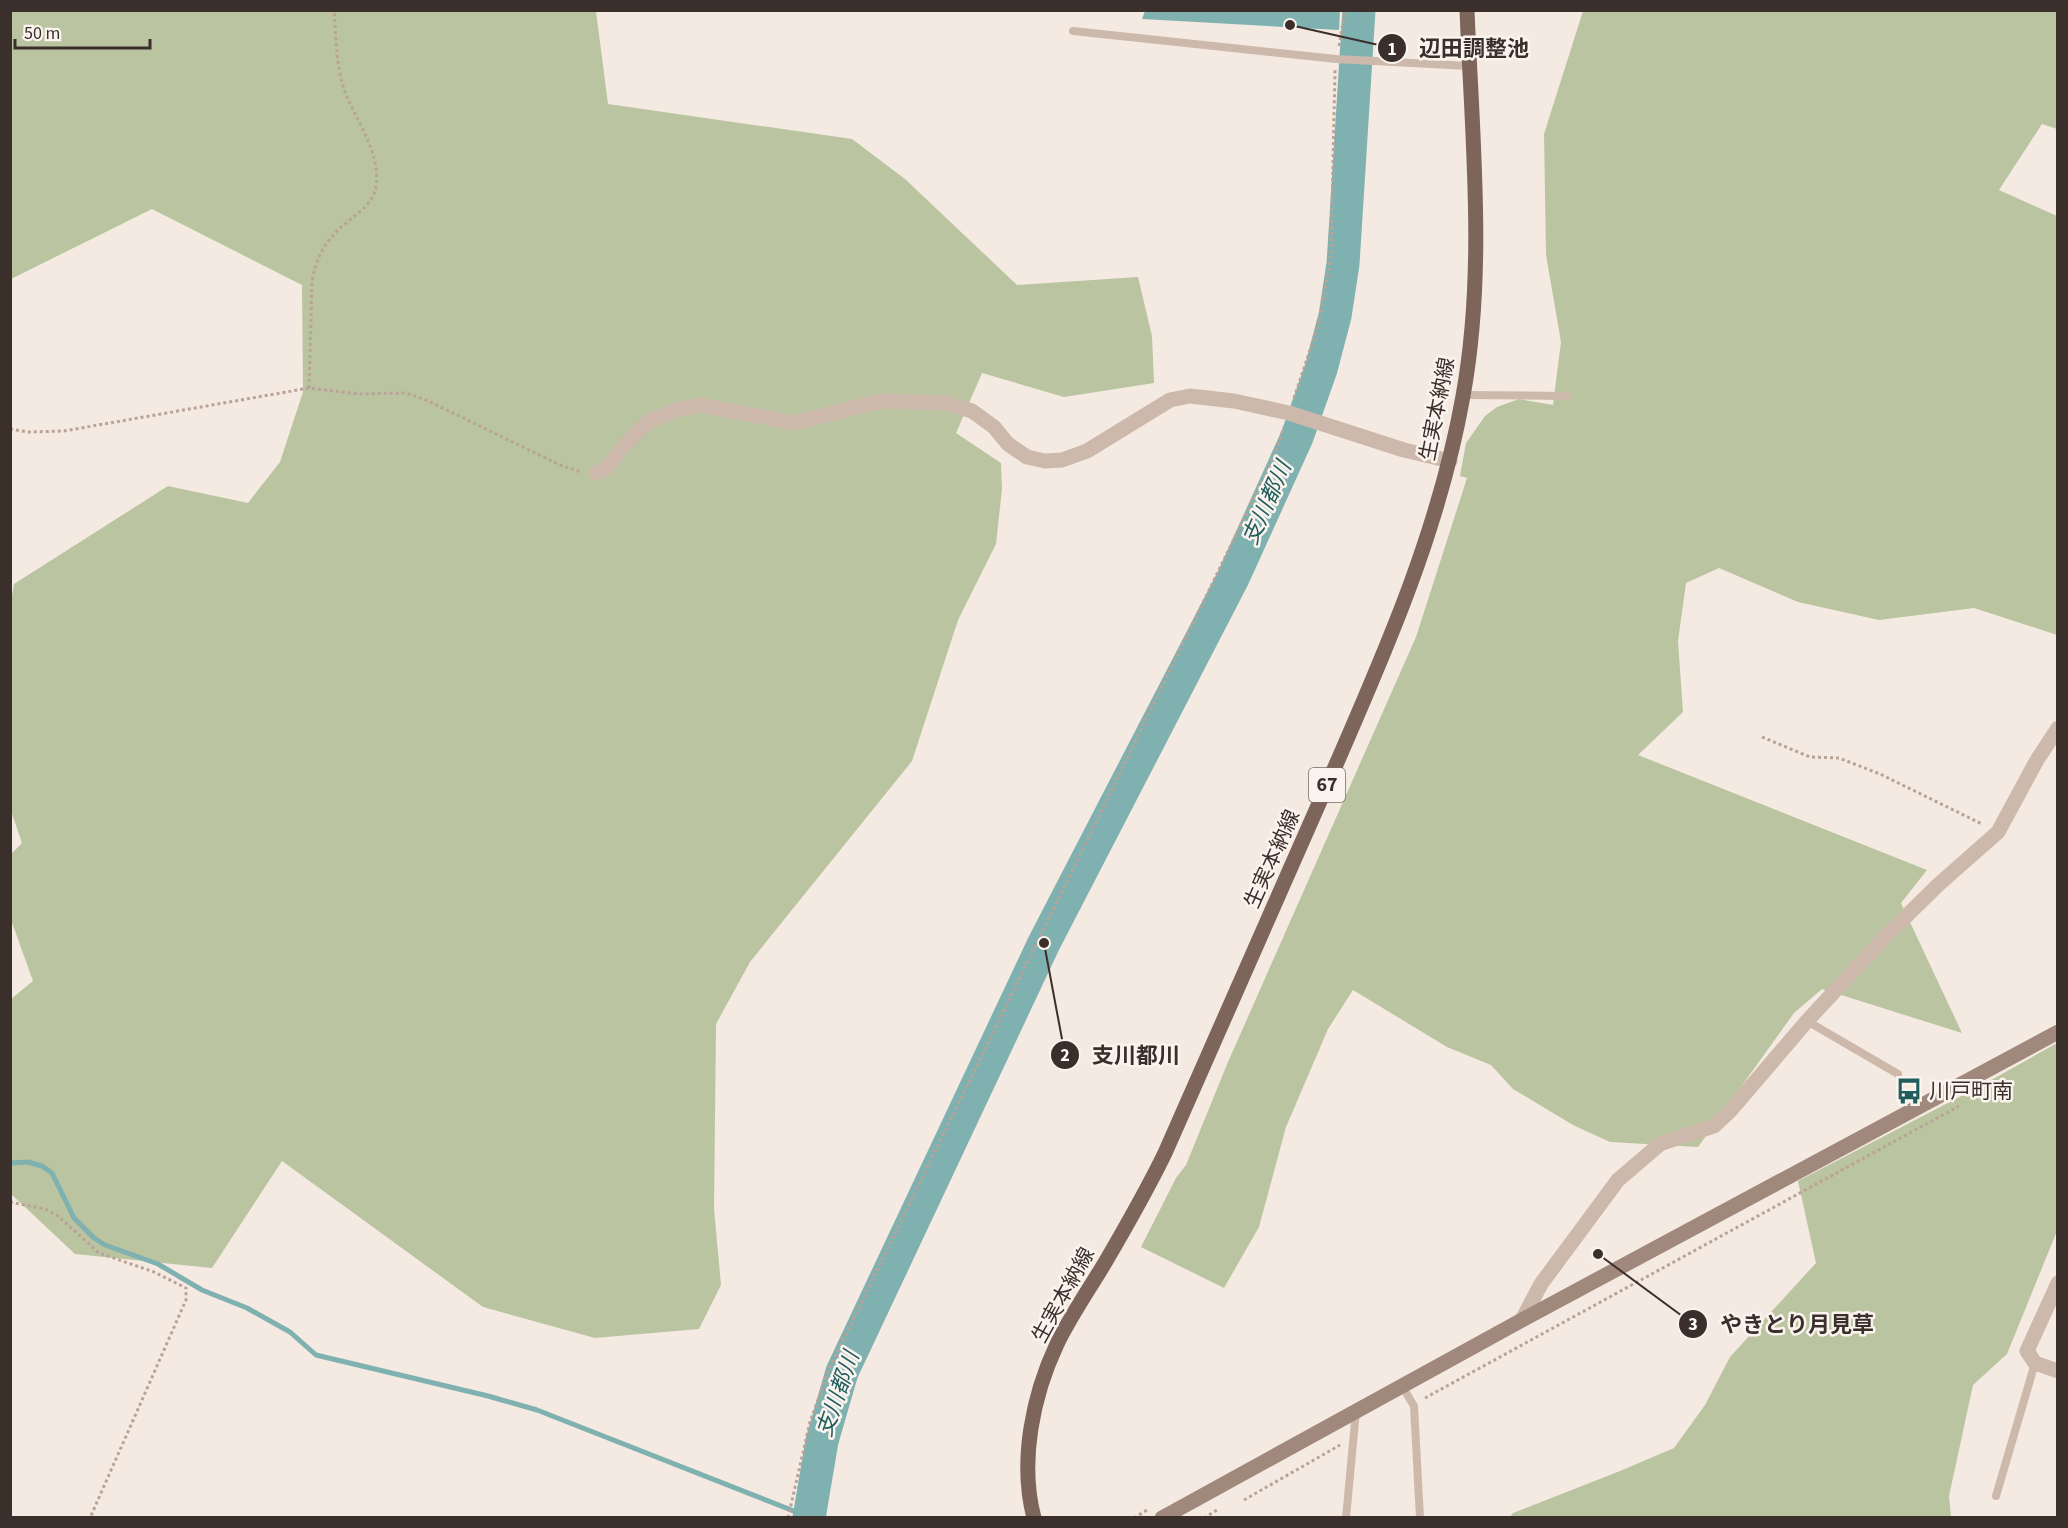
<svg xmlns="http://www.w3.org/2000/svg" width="2068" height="1528" font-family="'Source Sans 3','Noto Sans JP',sans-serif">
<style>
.green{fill:#bac4a0}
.water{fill:#7fb1b0}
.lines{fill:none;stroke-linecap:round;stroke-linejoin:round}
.stream{stroke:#7fb1b0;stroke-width:5}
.river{stroke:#7fb1b0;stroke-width:33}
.path{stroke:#b9a396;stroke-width:3;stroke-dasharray:3 3;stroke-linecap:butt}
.lane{stroke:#cdb9ac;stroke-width:8}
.street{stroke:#cdb9ac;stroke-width:15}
.secondary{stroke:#a1887d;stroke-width:15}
.primary{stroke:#7d655c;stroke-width:15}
.labels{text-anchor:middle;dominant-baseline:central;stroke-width:5;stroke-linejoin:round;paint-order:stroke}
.shield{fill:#fbf4ee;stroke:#756a66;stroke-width:1.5}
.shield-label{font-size:20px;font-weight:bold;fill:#3b2f2b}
.street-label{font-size:21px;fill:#3b2f2b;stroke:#fbf4ee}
.poi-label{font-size:21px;fill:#3b2f2b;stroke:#fbf4ee;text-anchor:start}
.water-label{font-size:22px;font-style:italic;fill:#205d5d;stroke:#fbf4ee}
.leader{fill:none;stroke:#3b2f2b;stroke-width:2}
.callout-dot{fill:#3b2f2b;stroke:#fbf4ee;stroke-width:2}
.mark-label{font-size:18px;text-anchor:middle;font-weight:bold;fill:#fff}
.callout-label{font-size:22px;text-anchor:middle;font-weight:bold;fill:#3b2f2b;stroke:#fbf4ee;stroke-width:5;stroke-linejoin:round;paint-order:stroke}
</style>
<rect width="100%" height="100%" fill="#f4eae1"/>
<g class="green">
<path d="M11,10L596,11L608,104L852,139L905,179L1017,285L1138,277L1152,336L1154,383L1064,397L982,373L956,433L1001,463L1002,489L996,544L958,620L912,761L750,962L716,1024L714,1209L721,1285L699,1329L595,1338L483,1307L282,1161L212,1268L75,1254L11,1194V999L33,981L10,917L11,854L22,843L10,808V609L14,584L168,486L248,503L280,462L303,392L302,285L152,209L11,279Z"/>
<path d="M1583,11H2057V129L2042,124L1999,190L2057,216V635L1974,608L1879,620L1798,602L1719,568L1686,583L1678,641L1683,712L1638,755L1927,870L1901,903L1962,1033L1822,989L1794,1013L1698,1147L1610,1142L1573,1125L1513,1089L1491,1065L1447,1047L1353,990L1328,1029L1286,1127L1259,1227L1224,1288L1141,1247L1176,1178L1186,1165L1228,1062L1416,637L1467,478L1460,476L1466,443L1485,416L1497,407L1519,399L1553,405L1561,342L1546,255L1544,134Z"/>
<path d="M2057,1043V1231L2007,1354L1973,1385L1949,1496L1951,1517H1510L1513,1513L1620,1471L1674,1448L1705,1405L1730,1357L1816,1263L1798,1181L1986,1083Z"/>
</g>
<path class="water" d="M1145,11H1340L1339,30L1142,19Z"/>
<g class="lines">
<path class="stream" d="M10,1163L28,1162L42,1166L52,1173L74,1218L94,1238L105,1245L158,1264L202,1290L247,1308L290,1332L316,1355L488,1396L537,1410L809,1517"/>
<path class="river" d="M809,1518L822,1441L842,1372L1044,943L1233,578L1297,437L1321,369L1335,316L1343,264L1359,10"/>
<g class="path">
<path d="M1339,46L1345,10"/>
<path d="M309,388L312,282C315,261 323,245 338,230C351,217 373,207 376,186C381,152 356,121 345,92C336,67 336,37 334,10"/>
<path d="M1294,398L1319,323L1331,256L1335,70"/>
<path d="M10,429L28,432L64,431L309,388L359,394L406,393L424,399L560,465L581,472"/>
<path d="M1762,737L1810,757L1839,758L1880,774L1982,824"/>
<path d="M10,1202L45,1209L58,1216L99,1253L154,1272L186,1288V1300L90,1518"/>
<path d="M1425,1398L1959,1106"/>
<path d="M1244,1500L1340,1445"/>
<path d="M788,1518L810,1422L829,1369L1273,459L1284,427"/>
<path d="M1134,1518L1147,1510"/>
<path d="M1204,1518L1217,1510"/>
</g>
<g class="lane">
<path d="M1073,31L1336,59L1469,66"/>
<path d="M1463,395L1567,396"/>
<path d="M1807,1021L1898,1074"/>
<path d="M1402,1386L1414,1406L1420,1518"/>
<path d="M1996,1496L2035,1363"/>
<path d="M1346,1518L1356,1411"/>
</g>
<g class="street">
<path d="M597,473L605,469L624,446L648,422L676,410L700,405L795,423L880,401L945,403L972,411L994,427L1008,444L1027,457L1045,461L1062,460L1087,451L1170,400L1190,396L1234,401L1289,413L1404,450L1450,461"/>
<path d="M2058,1283L2027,1351L2035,1363L2058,1371"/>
<path d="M1522,1320L1541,1284L1618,1180L1660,1144L1714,1126L1731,1110L1807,1021L1884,938L1938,885L1998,832L2037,760L2058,728"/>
</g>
<path class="secondary" d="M1162,1518L1522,1320L2058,1032"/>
<path class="primary" d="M1034,1518C1019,1461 1033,1395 1057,1344C1071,1315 1090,1288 1106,1261C1127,1225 1147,1190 1165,1153C1219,1029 1274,906 1328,783C1383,657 1439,532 1463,396C1486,270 1472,138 1467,10"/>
</g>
<defs>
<g id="bus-bare" transform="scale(2.07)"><path d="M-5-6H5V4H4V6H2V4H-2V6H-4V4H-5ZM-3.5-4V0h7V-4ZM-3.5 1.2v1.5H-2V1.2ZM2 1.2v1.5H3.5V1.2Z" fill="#205d5d" stroke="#fbf4ee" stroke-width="2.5" paint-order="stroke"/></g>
</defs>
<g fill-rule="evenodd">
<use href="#bus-bare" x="1909" y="1091"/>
</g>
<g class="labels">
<rect class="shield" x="1309" y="768" width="36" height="34" rx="4.5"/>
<g class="shield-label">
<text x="1327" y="785">67</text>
</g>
<g class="street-label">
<text transform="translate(1437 409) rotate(-79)">生実本納線</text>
<text transform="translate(1272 859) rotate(-66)">生実本納線</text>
<text transform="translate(1063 1295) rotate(-61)">生実本納線</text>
</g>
<g class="poi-label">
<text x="1929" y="1091">川戸町南</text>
</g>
<g class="water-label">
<text transform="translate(1267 503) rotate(-66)">支川都川</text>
<text transform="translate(838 1394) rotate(-71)">支川都川</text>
</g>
</g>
<path class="leader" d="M1290 25L1392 48M1044 943L1065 1055M1598 1254L1693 1324"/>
<g class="callout-dot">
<circle cx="1290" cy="25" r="6"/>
<circle cx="1044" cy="943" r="6"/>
<circle cx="1598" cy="1254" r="6"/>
<circle cx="1392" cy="48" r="15"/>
<circle cx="1065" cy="1055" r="15"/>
<circle cx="1693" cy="1324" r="15"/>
</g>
<g class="mark-label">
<text x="1392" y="55">1</text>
<text x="1065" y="1061">2</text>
<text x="1693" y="1330">3</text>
</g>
<g class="callout-label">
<text x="1474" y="56">辺田調整池</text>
<text x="1136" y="1063">支川都川</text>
<text x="1797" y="1332">やきとり月見草</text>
</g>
<rect width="2068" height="1528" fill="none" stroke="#3b2f2b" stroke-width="24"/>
<path d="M15 39v9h135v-9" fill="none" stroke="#3b2f2b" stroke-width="3"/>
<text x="24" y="39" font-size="18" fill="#3b2f2b" stroke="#fbf4ee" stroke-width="4.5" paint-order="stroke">50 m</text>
</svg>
